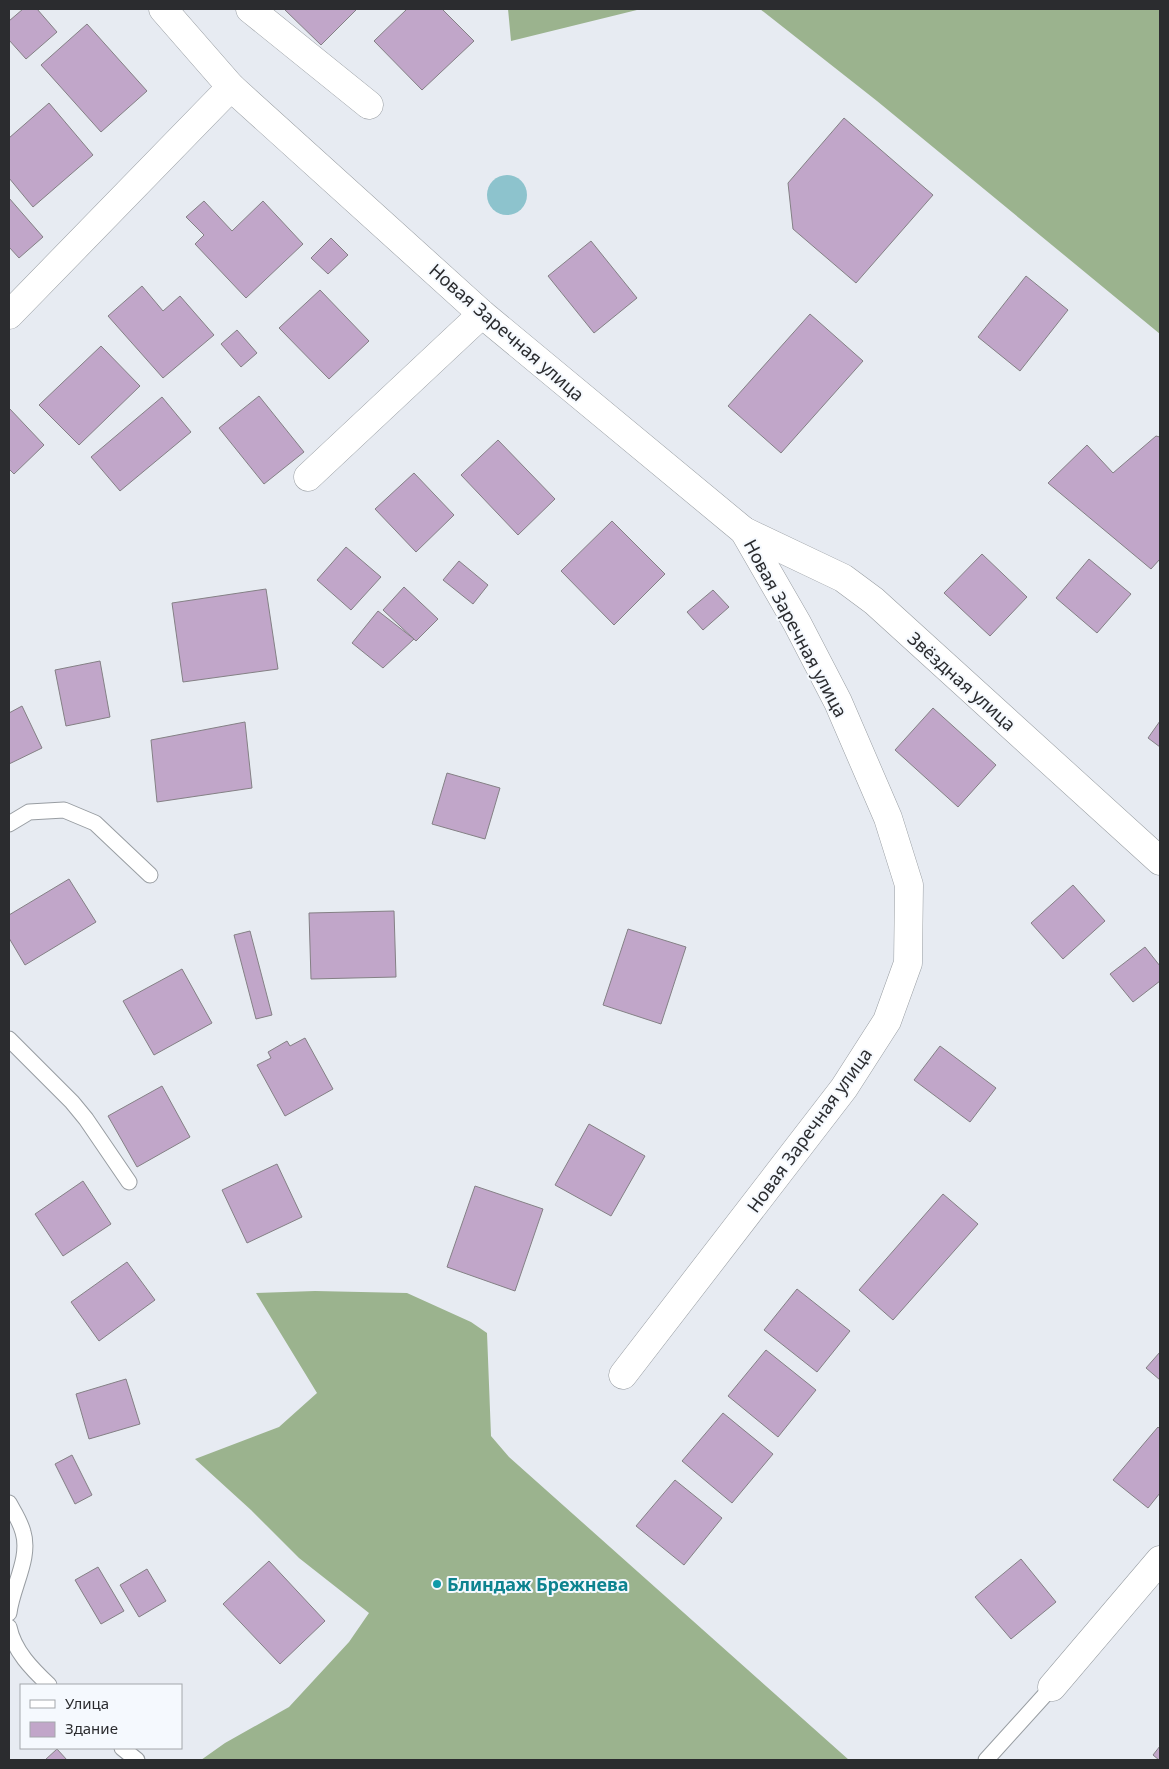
<svg xmlns="http://www.w3.org/2000/svg" width="1169" height="1769" font-family="'Noto Sans',sans-serif">
<style>
.forest{fill:#9bb38e}
.water{fill:#8dc3cd}
.building{fill:#c1a6c9;stroke:#848085}
.lines{fill:none;stroke-linecap:round;stroke-linejoin:round}
.service-casing{stroke:#989da2;stroke-width:17}
.minor-casing{stroke:#989da2;stroke-width:29}
.service{stroke:#fff;stroke-width:15}
.minor{stroke:#fff;stroke-width:28}
.culture-dot{fill:#0f9aa8;stroke:#f5f9fe;stroke-width:2}
.labels{text-anchor:middle;dominant-baseline:central;stroke-width:4;stroke-linejoin:round;paint-order:stroke}
.street-label{font-size:18px;fill:#2b2c2f;stroke:#f5f9fe}
.culture-label{font-size:18px;font-weight:bold;fill:#0d838f;stroke:#f5f9fe;text-anchor:start}
</style>
<rect width="100%" height="100%" fill="#e7ebf2"/>
<g class="forest">
<path d="M508,9H641L511,41Z"/>
<path d="M760,9H1160V334L877,101Z"/>
<path d="M315,1291L407,1293L471,1322L487,1333L491,1436L509,1457L849,1760H201L225,1743L289,1707L349,1642L369,1613L299,1558L251,1510L195,1459L279,1427L317,1393L256,1293Z"/>
</g>
<circle class="water" cx="507" cy="195" r="20"/>
<g class="building">
<path d="M23,9H37L57,32L26,59L9,40V21Z"/>
<path d="M284,9H357L321,45Z"/>
<path d="M407,9H442L474,41L422,90L374,41Z"/>
<path d="M87,24L147,91L101,132L41,65Z"/>
<path d="M49,103L93,155L33,207L9,178V138Z"/>
<path d="M844,118L933,195L856,283L793,229L788,183Z"/>
<path d="M9,198L43,237L19,258L9,247Z"/>
<path d="M204,201L232,231L263,201L303,244L246,298L195,244L204,235L186,217Z"/>
<path d="M331,238L348,255L328,274L311,258Z"/>
<path d="M591,241L637,298L594,333L548,276Z"/>
<path d="M1026,276L1068,310L1020,371L978,337Z"/>
<path d="M142,286L163,311L180,296L214,335L163,378L108,316Z"/>
<path d="M320,290L369,341L329,379L279,328Z"/>
<path d="M810,314L863,361L781,453L728,406Z"/>
<path d="M237,330L257,353L241,367L221,344Z"/>
<path d="M101,346L140,386L79,445L39,405Z"/>
<path d="M259,396L304,452L264,484L219,428Z"/>
<path d="M162,397L191,432L120,491L91,457Z"/>
<path d="M9,408L44,445L14,474L9,469Z"/>
<path d="M1156,436L1160,437V559L1151,569L1048,483L1087,445L1113,473Z"/>
<path d="M498,440L555,499L518,535L461,475Z"/>
<path d="M414,473L454,515L416,552L375,509Z"/>
<path d="M612,521L665,574L614,625L561,571Z"/>
<path d="M346,547L381,577L351,610L317,580Z"/>
<path d="M982,554L1027,597L990,636L944,593Z"/>
<path d="M1089,559L1131,594L1097,633L1056,598Z"/>
<path d="M459,561L488,585L473,604L443,580Z"/>
<path d="M404,587L438,619L416,641L383,610Z"/>
<path d="M266,589L278,669L183,682L172,603Z"/>
<path d="M713,590L729,607L703,630L687,612Z"/>
<path d="M378,611L414,639L383,668L352,643Z"/>
<path d="M100,661L110,717L66,726L55,670Z"/>
<path d="M22,706L42,748L9,764V713Z"/>
<path d="M933,708L996,765L958,807L895,750Z"/>
<path d="M1160,721V747L1148,738Z"/>
<path d="M245,722L252,788L157,802L151,740Z"/>
<path d="M447,773L500,788L485,839L432,824Z"/>
<path d="M69,879L96,922L25,965L9,938V915Z"/>
<path d="M1073,885L1105,921L1063,959L1031,923Z"/>
<path d="M394,911L396,977L311,979L309,913Z"/>
<path d="M628,929L686,947L661,1024L603,1005Z"/>
<path d="M250,931L272,1015L256,1019L234,935Z"/>
<path d="M1145,947L1160,966V981L1133,1002L1110,974Z"/>
<path d="M182,969L212,1023L154,1055L123,1001Z"/>
<path d="M305,1038L333,1089L285,1116L257,1065L271,1058L268,1052L287,1041L290,1046Z"/>
<path d="M940,1046L996,1088L970,1122L914,1080Z"/>
<path d="M162,1086L190,1137L137,1167L108,1116Z"/>
<path d="M589,1124L645,1156L611,1216L555,1185Z"/>
<path d="M277,1164L302,1217L247,1243L222,1190Z"/>
<path d="M83,1181L111,1224L63,1256L35,1214Z"/>
<path d="M475,1186L543,1209L515,1291L447,1267Z"/>
<path d="M943,1194L978,1224L893,1320L859,1290Z"/>
<path d="M127,1262L155,1300L99,1341L71,1302Z"/>
<path d="M797,1289L850,1331L817,1372L764,1330Z"/>
<path d="M766,1350L816,1390L778,1437L728,1396Z"/>
<path d="M1160,1352V1380L1146,1368Z"/>
<path d="M126,1379L140,1424L89,1439L76,1394Z"/>
<path d="M723,1413L773,1454L732,1503L682,1461Z"/>
<path d="M1158,1427L1160,1429V1493L1148,1508L1113,1480Z"/>
<path d="M72,1455L92,1495L75,1504L55,1464Z"/>
<path d="M675,1480L722,1518L684,1565L636,1526Z"/>
<path d="M1021,1559L1056,1602L1011,1639L975,1597Z"/>
<path d="M269,1561L325,1621L280,1664L223,1604Z"/>
<path d="M98,1567L124,1611L101,1624L75,1580Z"/>
<path d="M147,1569L166,1601L139,1617L120,1585Z"/>
<path d="M1160,1746V1760H1159L1153,1755Z"/>
<path d="M57,1749L67,1760H45Z"/>
</g>
<g class="lines">
<g class="service-casing">
<g id="service">
<path d="M9,824L29,812L64,810L95,823L150,875"/>
<path d="M9,1039L72,1102L86,1119L129,1182"/>
<path d="M9,1503C14,1512 20,1521 23,1532C31,1558 12,1587 9,1613"/>
<path d="M9,1627C14,1651 32,1669 49,1685"/>
<path d="M122,1748L137,1760"/>
<path d="M986,1760L1052,1687"/>
</g>
</g>
<g class="minor-casing">
<g id="minor">
<path d="M163,9L231,87L482,314L744,531L797,623L838,702L888,818L909,885L908,963L887,1021L844,1088L623,1375"/>
<path d="M250,9L369,105"/>
<path d="M9,315L231,87"/>
<path d="M308,477L482,314"/>
<path d="M744,531L843,578L874,601L1160,861"/>
<path d="M1052,1687L1160,1560"/>
</g>
</g>
<use href="#service" class="service"/>
<use href="#minor" class="minor"/>
</g>
<circle class="culture-dot" cx="437" cy="1584" r="5"/>
<g class="labels">
<g class="street-label">
<text transform="translate(507 332) rotate(41)">Новая Заречная улица</text>
<text transform="translate(796 628) rotate(62)">Новая Заречная улица</text>
<text transform="translate(962 681) rotate(42)">Звёздная улица</text>
<text transform="translate(809 1130) rotate(-54)">Новая Заречная улица</text>
</g>
<g class="culture-label">
<text x="447" y="1584">Блиндаж Брежнева</text>
</g>
</g>
<rect width="1169" height="1769" fill="none" stroke="#2b2c2f" stroke-width="20"/>
<rect x="20" y="1684" width="162" height="65" fill="#f5f9fe" stroke="#a4a7ab"/>
<rect x="30" y="1700" width="25" height="8" fill="#ffffff" stroke="#a4a7ab"/>
<text x="65" y="1709" font-size="15" fill="#2b2c2f">Улица</text>
<rect x="30" y="1722" width="25" height="15" fill="#c1a6c9" stroke="#a4a7ab"/>
<text x="65" y="1734" font-size="15" fill="#2b2c2f">Здание</text>
</svg>
